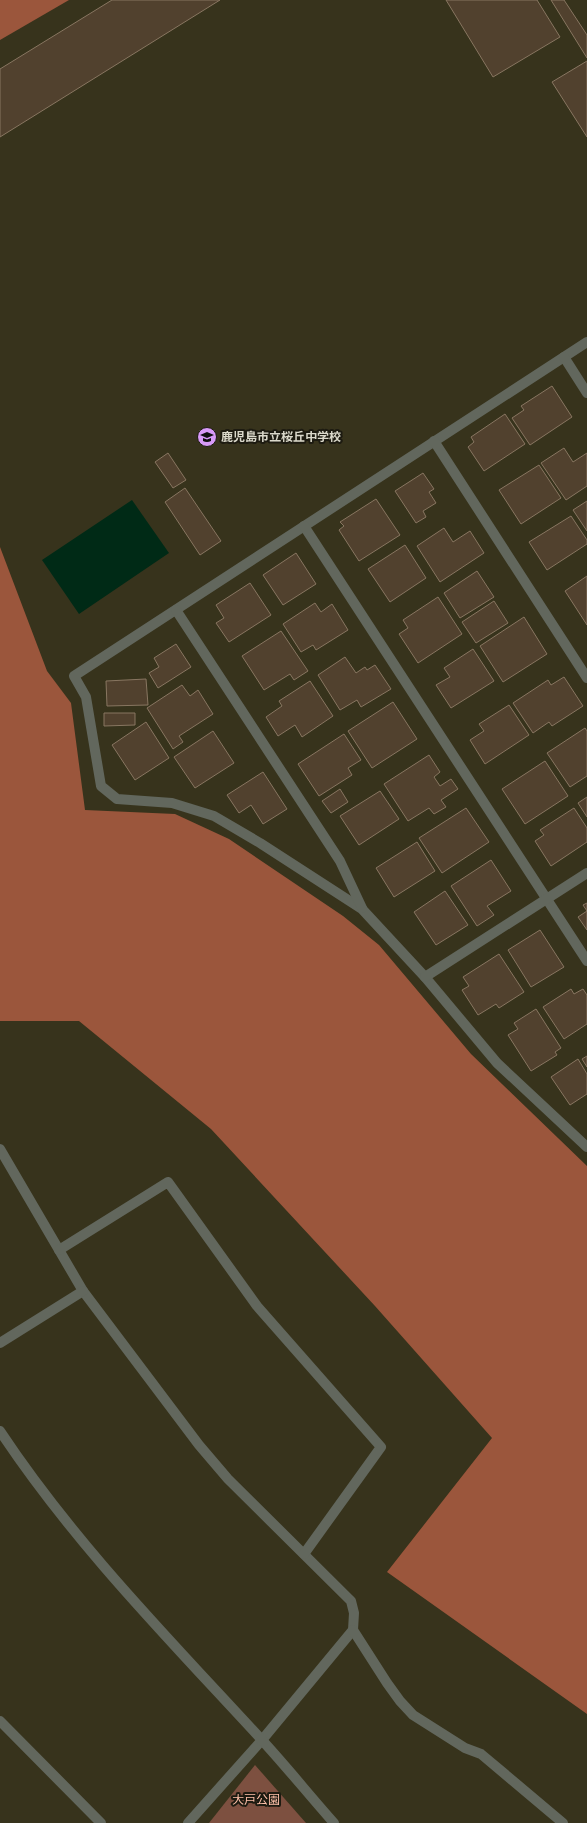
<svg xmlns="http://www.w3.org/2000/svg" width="587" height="1823" font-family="Roboto,'Noto Sans JP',sans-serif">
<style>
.green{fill:#7d5040}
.forest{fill:#9b563c}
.water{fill:#002a16}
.building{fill:#51412e;stroke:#887661}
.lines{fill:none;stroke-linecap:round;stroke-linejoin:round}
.street{stroke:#62675d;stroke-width:10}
.labels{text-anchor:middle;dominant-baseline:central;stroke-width:4;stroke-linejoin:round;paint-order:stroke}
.poi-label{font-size:12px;font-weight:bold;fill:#dbd9cb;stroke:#1d1b11;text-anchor:start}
.park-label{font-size:12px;fill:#ffc1aa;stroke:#1d1b11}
</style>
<rect width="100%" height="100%" fill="#37331c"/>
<path class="green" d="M255,1765L306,1823H209Z"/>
<g class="forest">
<path d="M0,0H69L0,40Z"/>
<path d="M0,547L47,671L71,703L85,810L175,814L229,839L343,916L379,945L471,1054L587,1166V1714L387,1572L492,1438L375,1306L211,1129L79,1021H0Z"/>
</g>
<path class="water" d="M132,500L169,553L79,614L42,560Z"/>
<g class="building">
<path d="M112,0H220L0,137V69Z"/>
<path d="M446,0H537L560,37L493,77Z"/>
<path d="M551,0H564L587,35V58Z"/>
<path d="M587,61V137L552,82Z"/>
<path d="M552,386L572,417L530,445L512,418L524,410L521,406Z"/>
<path d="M505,414L525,444L484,471L468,447L474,442L471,437Z"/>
<path d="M564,448L573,462L587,453V486L566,500L541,463Z"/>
<path d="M168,453L186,480L173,488L155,462Z"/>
<path d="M539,465L561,498L521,524L499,490Z"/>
<path d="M423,473L434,489L429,492L436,503L423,511L426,517L416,523L395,491Z"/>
<path d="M185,488L221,541L200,555L165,502Z"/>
<path d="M376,499L400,535L359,561L339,530L344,526L340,522Z"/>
<path d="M587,501V531L573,510Z"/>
<path d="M571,516L587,540V544L547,570L529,542Z"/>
<path d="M444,528L453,542L470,531L484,553L440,582L417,546Z"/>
<path d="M405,545L426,578L390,602L368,569Z"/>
<path d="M296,553L316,584L283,605L263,575Z"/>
<path d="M477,571L494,597L460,618L444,593Z"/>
<path d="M587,576V625L565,591Z"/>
<path d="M250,583L271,615L229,642L216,623L224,618L216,605Z"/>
<path d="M438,597L462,634L418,663L399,634L408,628L403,620Z"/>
<path d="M494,601L508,623L476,643L462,622Z"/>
<path d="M315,603L321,612L332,604L348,630L316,650L313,645L301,652L283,624Z"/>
<path d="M524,617L547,654L503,682L480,646Z"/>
<path d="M281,631L308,671L294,680L290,674L264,690L242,656Z"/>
<path d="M176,644L191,667L158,688L149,673L159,667L154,658Z"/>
<path d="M473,649L494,681L451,708L436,685L450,677L444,668Z"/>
<path d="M345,657L356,673L365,667L367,670L375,665L391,689L361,707L357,700L340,710L318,675Z"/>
<path d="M564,677L583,706L552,726L549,722L533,733L513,703L548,680L551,685Z"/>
<path d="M146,679L148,705L107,706L106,681Z"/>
<path d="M310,681L333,716L302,737L295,725L278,736L266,717L282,706L279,701Z"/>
<path d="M182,685L190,696L198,690L213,714L179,736L183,742L173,749L147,708Z"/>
<path d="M393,702L417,739L372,768L348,731Z"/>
<path d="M509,705L529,735L485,764L470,740L484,731L479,724Z"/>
<path d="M104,713H135V725L104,726Z"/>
<path d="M146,722L169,758L135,780L112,745Z"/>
<path d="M585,728L587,731V776L570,787L547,753Z"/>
<path d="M213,731L234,763L195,788L174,757Z"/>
<path d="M344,734L361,760L348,768L352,775L319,796L298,764Z"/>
<path d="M429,755L440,772L434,777L440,786L451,779L458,789L441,800L446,807L434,814L429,808L408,821L384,784Z"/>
<path d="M545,761L568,796L525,824L502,789Z"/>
<path d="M263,772L287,809L263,824L251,805L239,813L227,795Z"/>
<path d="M340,789L348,802L331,813L322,801Z"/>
<path d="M380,791L399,819L359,845L340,816Z"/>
<path d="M587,797V817L578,803Z"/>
<path d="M466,808L489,842L442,873L419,838Z"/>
<path d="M574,808L587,828V842L551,866L535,841L544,835L540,830Z"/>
<path d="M417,842L435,871L394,897L376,868Z"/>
<path d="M491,860L511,891L487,906L494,915L477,926L451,886Z"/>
<path d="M445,891L468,925L436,945L414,912Z"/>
<path d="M587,903V930L578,917L587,911L583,905Z"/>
<path d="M540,930L564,967L531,987L508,950Z"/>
<path d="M499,954L524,992L499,1008L496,1004L478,1015L462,990L469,986L463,977Z"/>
<path d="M571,989L574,994L583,989L587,995V1024L564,1039L543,1007Z"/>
<path d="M536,1009L561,1048L555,1052L557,1055L531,1071L508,1035L518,1029L514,1023Z"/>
<path d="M587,1056V1067L582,1059Z"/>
<path d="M578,1059L587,1074V1094L570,1105L551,1077Z"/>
</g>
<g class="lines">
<g class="street">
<path d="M587,342L74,676L86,697L101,786L117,799L172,803L214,816L260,843L362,909L425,977L497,1063L587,1147"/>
<path d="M564,357L587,393"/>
<path d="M434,441L587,678"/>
<path d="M304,526L587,961"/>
<path d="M176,610L340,861L362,908"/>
<path d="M425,977L587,873"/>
<path d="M0,1149L83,1291L199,1445L228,1479L351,1601L354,1613L353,1630L262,1740L188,1823"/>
<path d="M59,1250L168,1182L257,1306L381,1447L304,1554"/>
<path d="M0,1343L83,1291"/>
<path d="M0,1431C75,1544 169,1639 260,1738C286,1766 309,1795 334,1823"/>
<path d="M353,1630L387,1683L400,1701L413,1715L465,1748L481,1754L563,1823"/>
<path d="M0,1721L101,1823"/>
</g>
</g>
<defs>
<g id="school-disc" transform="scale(1)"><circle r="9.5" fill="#d89af8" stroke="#1d1b11"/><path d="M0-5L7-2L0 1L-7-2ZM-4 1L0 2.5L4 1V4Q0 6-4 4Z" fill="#111"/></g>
</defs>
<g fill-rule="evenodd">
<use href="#school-disc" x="207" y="437"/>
</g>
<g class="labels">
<g class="poi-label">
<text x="221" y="437">鹿児島市立桜丘中学校</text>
</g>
<g class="park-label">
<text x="256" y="1800">大戸公園</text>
</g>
</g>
</svg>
